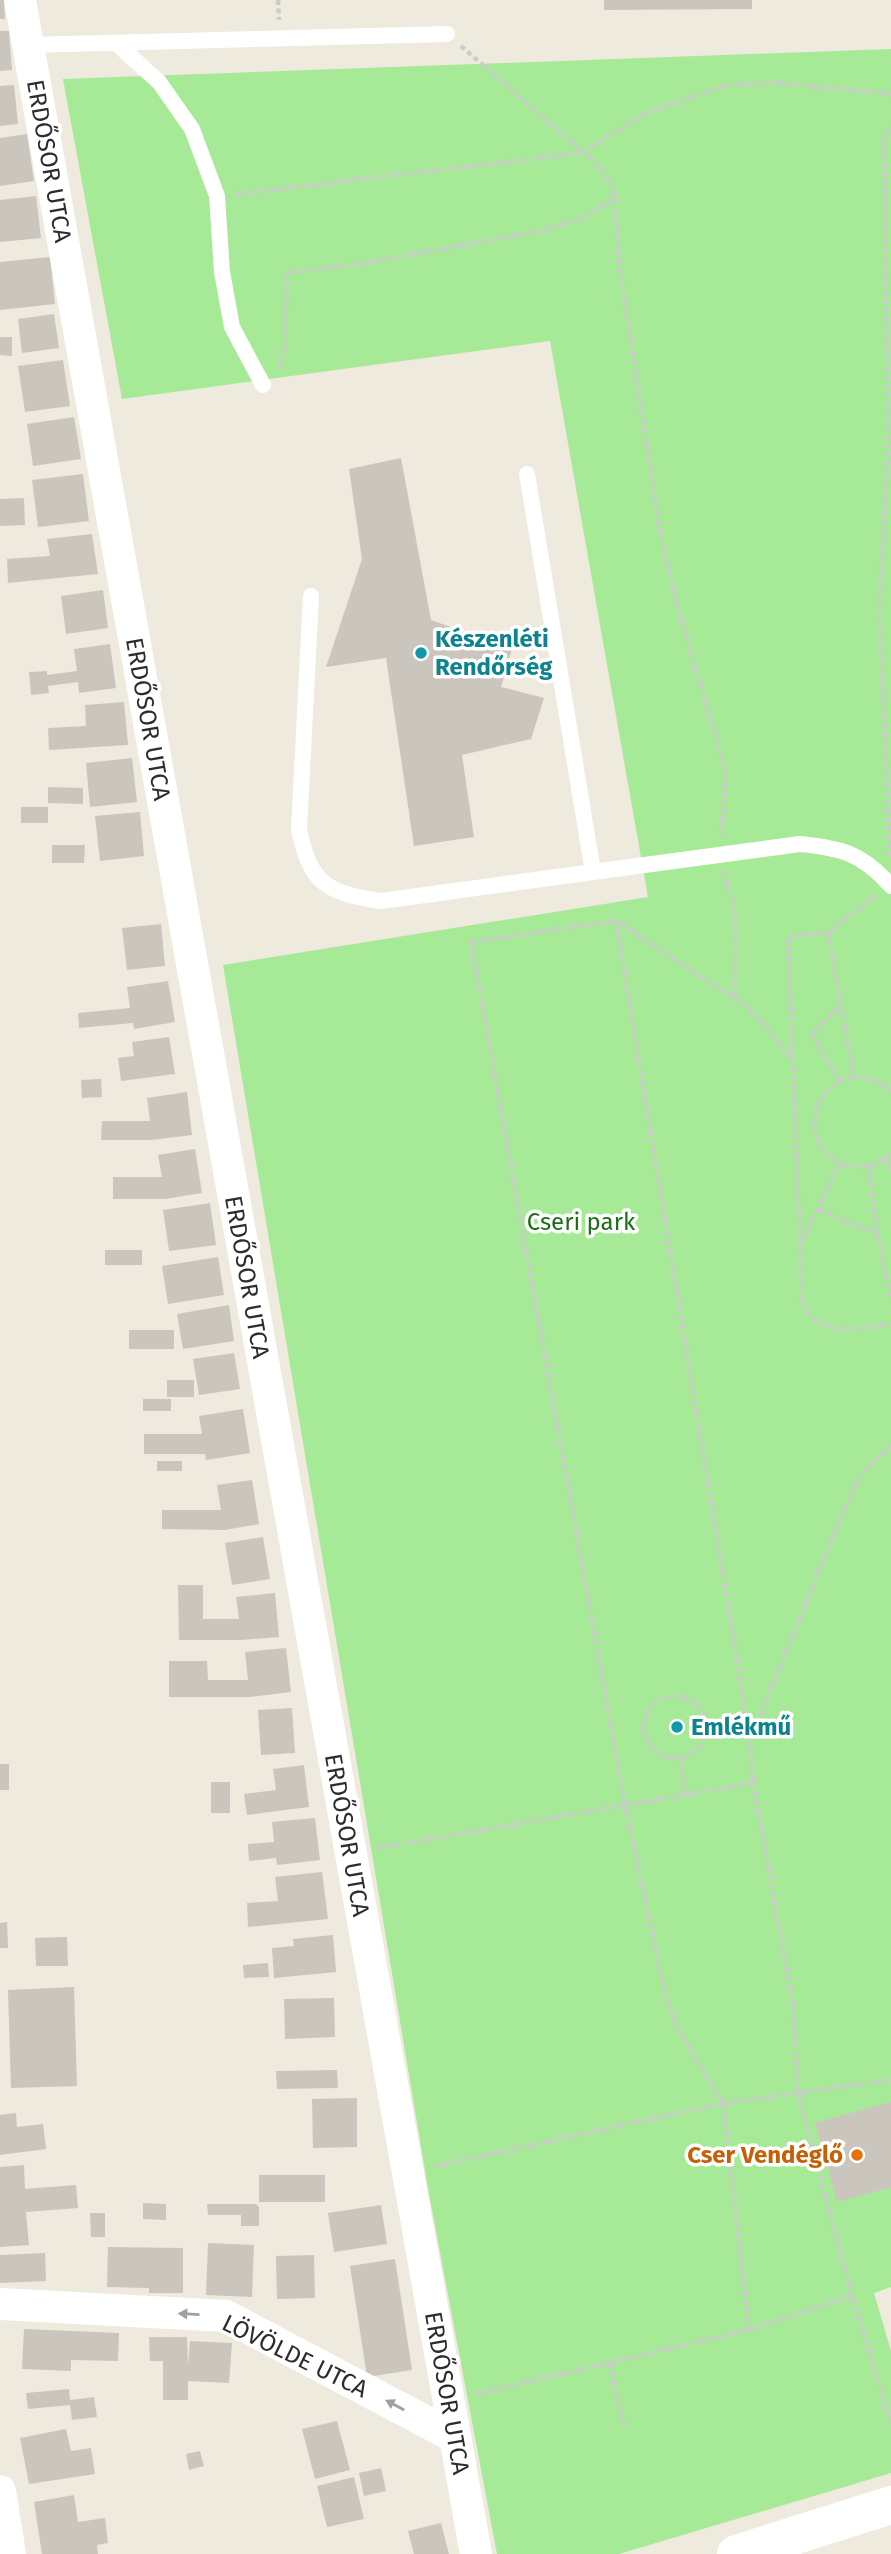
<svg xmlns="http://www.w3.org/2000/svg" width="891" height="2554" font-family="'Fira Sans',sans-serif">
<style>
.green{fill:#a6e996}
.building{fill:#cac6bd}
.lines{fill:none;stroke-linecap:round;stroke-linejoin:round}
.path{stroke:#ccc;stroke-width:4.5;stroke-dasharray:5 3.5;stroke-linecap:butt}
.service{stroke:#fff;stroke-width:16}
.minor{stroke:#fff;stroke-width:32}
.tertiary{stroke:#fff;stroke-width:38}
.oneway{fill:#a0a0a0}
.culture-dot{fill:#0f9aa8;stroke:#fff;stroke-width:2.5}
.food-dot{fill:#e8710a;stroke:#fff;stroke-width:2.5}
.labels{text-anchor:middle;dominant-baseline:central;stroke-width:7;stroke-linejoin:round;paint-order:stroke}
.street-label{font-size:24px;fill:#2c2c2c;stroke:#fff}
.culture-label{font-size:24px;font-weight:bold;fill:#0d838f;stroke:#fff;text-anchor:start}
.park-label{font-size:24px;fill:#1b7015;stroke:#fff}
.food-label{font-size:24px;font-weight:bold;fill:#c56008;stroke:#fff;text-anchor:end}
</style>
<rect width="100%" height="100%" fill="#eeeadd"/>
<path class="green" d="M891,49V2287L874,2293L891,2351V2473L619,2554H497L429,2194L223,965L648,897L550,341L122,399L63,79Z"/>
<g class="building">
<path d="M0,0H4L5,19H0Z"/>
<path d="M604,0H752V9L604,10Z"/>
<path d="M0,31H9L12,70L0,71Z"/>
<path d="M14,85L18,124L0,126V86Z"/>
<path d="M27,134L34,181L0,186V138Z"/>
<path d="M36,196L41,238L0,242V200Z"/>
<path d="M50,257L55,304L0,310V262Z"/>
<path d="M54,314L59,348L22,353L18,319Z"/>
<path d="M0,337H12V356L0,355Z"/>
<path d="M63,360L70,406L25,412L18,366Z"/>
<path d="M74,417L81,459L33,466L27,424Z"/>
<path d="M401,458L431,620L512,649L501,687L544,698L531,739L462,755L474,837L414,846L386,658L326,667L362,559L349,469Z"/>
<path d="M83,474L89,521L38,527L32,480Z"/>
<path d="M24,498L25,525L0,526V499Z"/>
<path d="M92,534L98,574L8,583L7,559L50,556L47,539Z"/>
<path d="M103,590L108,628L66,634L61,596Z"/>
<path d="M110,644L116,688L79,693L78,682L48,686L49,693L31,695L29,672L47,671V675L77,671L74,649Z"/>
<path d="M124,702L128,745L49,750L48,728L86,726L85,705Z"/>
<path d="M132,758L137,802L90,807L86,763Z"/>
<path d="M48,787L83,788V804L48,803Z"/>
<rect x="21" y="807" width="27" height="16"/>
<path d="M140,812L144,856L100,861L95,816Z"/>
<path d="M52,845H85L84,863H52Z"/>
<path d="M161,924L165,966L127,970L122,928Z"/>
<path d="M168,981L175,1022L134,1029L133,1023L79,1028L78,1013L130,1008L127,987Z"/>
<path d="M169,1037L175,1074L121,1081L118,1058L134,1056L132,1042Z"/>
<path d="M101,1079L102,1097L82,1098L81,1080Z"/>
<path d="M187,1092L192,1135L152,1140H101L102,1121H150L147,1098Z"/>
<path d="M195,1149L202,1193L165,1199H113V1177H162L158,1155Z"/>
<path d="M210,1203L216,1245L169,1251L163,1210Z"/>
<rect x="105" y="1250" width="37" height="15"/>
<path d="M218,1257L224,1295L168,1304L162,1266Z"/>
<path d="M229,1305L234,1341L183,1349L177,1314Z"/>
<rect x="129" y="1330" width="45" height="19"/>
<path d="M234,1353L240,1389L199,1395L193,1359Z"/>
<rect x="167" y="1380" width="27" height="17"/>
<rect x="143" y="1399" width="28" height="12"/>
<path d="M243,1409L250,1453L206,1460L205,1454H144V1434H202L199,1416Z"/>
<rect x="157" y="1461" width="25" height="10"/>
<path d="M252,1480L259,1524L225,1530L162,1529V1510H221L217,1485Z"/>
<path d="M263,1537L270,1579L232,1585L225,1543Z"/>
<path d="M178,1585H203V1619H239L236,1597L275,1593L279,1637L241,1640H179Z"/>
<path d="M286,1648L291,1692L250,1697H169V1661H207L208,1680H248L245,1652Z"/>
<path d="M292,1708L295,1753L261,1755L258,1710Z"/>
<rect x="0" y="1764" width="9" height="26"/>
<path d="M304,1765L309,1807L247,1815L244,1794L276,1790L273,1769Z"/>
<rect x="211" y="1782" width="19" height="31"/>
<path d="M315,1818L320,1860L277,1865L276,1858L249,1861L248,1844L274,1842L272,1822Z"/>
<path d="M322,1872L328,1919L248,1927L247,1903L278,1901L275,1877Z"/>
<path d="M7,1922L8,1948H0V1923Z"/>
<path d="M333,1935L336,1972L274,1978L272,1948L294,1946L293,1939Z"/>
<path d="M67,1937L68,1966H36L35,1938Z"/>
<path d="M268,1963L269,1977L244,1978L243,1965Z"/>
<path d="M74,1987L77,2086L11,2088L8,1990Z"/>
<path d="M334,1998L335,2037L285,2039L284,1999Z"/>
<path d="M337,2070L338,2088L277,2089L276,2071Z"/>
<path d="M357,2098V2147L313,2148L312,2099Z"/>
<path d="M891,2102V2187L837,2202L815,2123Z"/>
<path d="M16,2113L17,2127L43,2124L46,2149L0,2155V2115Z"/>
<path d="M24,2165L25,2189L76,2185L78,2208L26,2212L29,2245L0,2247V2167Z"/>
<rect x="259" y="2175" width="66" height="27"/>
<path d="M143,2203L166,2204V2220L143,2219Z"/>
<path d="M207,2204H256L259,2207V2226H241V2215H208Z"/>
<path d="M381,2205L387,2244L334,2252L328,2213Z"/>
<path d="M90,2213H105V2237H91Z"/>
<path d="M208,2243L254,2245L252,2297L206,2295Z"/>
<path d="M108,2247L183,2248V2293H149V2288L107,2287Z"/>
<path d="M45,2253L46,2281L0,2283V2255Z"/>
<path d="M314,2255L315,2298L277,2299L276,2256Z"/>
<path d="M395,2259L412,2370L367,2377L350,2266Z"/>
<path d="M24,2329L119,2333L118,2361L71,2360V2371L22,2369Z"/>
<path d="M149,2337H187L188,2366L190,2341L232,2343L229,2383L188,2381V2400H163V2361H150Z"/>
<path d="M69,2389L70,2400L94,2397L97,2417L72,2420L70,2405L28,2409L26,2393Z"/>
<path d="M337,2421L350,2470L315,2479L302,2429Z"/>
<path d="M66,2429L71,2451L91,2448L95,2474L29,2484L20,2438Z"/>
<path d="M200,2451L204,2466L189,2470L186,2454Z"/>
<path d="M381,2468L386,2491L364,2496L359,2473Z"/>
<path d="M354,2477L364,2519L327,2527L317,2486Z"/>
<path d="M74,2495L78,2522L105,2518L108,2543L97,2545L98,2554H42L34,2502Z"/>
<path d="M441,2523L449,2554H414L408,2531Z"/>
</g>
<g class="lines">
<g class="path">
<path d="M278,0L279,20"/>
<path d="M461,46L601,168L611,183L615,198L619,264L660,532L675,598L726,773L721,836"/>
<path d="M236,194L583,153L645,113L730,84L780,83L891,94"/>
<path d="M279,369L285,346L287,273L372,262L540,231L584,217L615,198"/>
<path d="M890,856L879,609L888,444L884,137L891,127"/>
<path d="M724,872L734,908L736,930L734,999"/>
<path d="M875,896L828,932L788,937L802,1300C813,1340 860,1328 891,1324"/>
<path d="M616,921L750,1740"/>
<path d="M828,932L854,1077"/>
<path d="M840,1081L812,1034L841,1005"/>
<path d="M891,1091C884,1083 874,1079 863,1078C809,1072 795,1152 847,1165C864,1169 879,1165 891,1153"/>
<path d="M884,1159L891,1169"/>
<path d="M869,1166L877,1234L891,1297"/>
<path d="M819,1210L876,1233"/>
<path d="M801,1243L840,1163"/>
<circle cx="675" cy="1727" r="31"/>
<path d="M680,1756L685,1795"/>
<path d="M753,1783L793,2004L798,2093L852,2296L891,2423"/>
<path d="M378,1848L753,1783L750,1740L843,1512L861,1475L891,1445"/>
<path d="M436,2166L723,2103L680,2033L667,2002L625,1805L471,942L616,921L745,1005L759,1018L793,1061"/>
<path d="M749,2330L852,2296"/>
<path d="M610,2363L624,2429"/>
<path d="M476,2394L749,2330L723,2103L891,2080"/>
</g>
<g class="service">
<path d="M116,43L159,82L192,129L217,196L222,272L232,327L263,385"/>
<path d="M28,45L447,34"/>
<path d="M527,474L593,872L800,844C841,848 862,853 891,886"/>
<path d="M311,596L299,829C310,884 327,893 381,901L593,872"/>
</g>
<g class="minor">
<path d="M20,0L476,2554"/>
<path d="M0,2304L226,2316L455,2437"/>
<path d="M0,2491L10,2554"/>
</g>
<path class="tertiary" d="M736,2554L891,2505"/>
</g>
<defs><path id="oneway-solid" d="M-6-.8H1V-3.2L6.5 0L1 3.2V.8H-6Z" transform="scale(1.75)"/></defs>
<g class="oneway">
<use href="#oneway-solid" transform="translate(189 2314) rotate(-177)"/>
<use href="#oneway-solid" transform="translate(395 2405) rotate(-152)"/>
</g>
<g class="culture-dot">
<circle cx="421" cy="653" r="7"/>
<circle cx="677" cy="1727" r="7"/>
</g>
<circle class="food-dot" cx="857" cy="2155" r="7"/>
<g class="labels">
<g class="street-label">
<text transform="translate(49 161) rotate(80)">ERDŐSOR UTCA</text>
<text transform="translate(148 719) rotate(80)">ERDŐSOR UTCA</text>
<text transform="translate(247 1277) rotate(80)">ERDŐSOR UTCA</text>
<text transform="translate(347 1835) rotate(80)">ERDŐSOR UTCA</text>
<text transform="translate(295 2356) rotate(26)">LÖVÖLDE UTCA</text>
<text transform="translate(447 2393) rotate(80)">ERDŐSOR UTCA</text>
</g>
<g class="culture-label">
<text x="435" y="639">Készenléti<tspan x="435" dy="28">Rendőrség</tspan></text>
<text x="691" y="1727">Emlékmű</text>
</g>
<g class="park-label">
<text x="581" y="1222">Cseri park</text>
</g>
<g class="food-label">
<text x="843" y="2155">Cser Vendéglő</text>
</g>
</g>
</svg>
